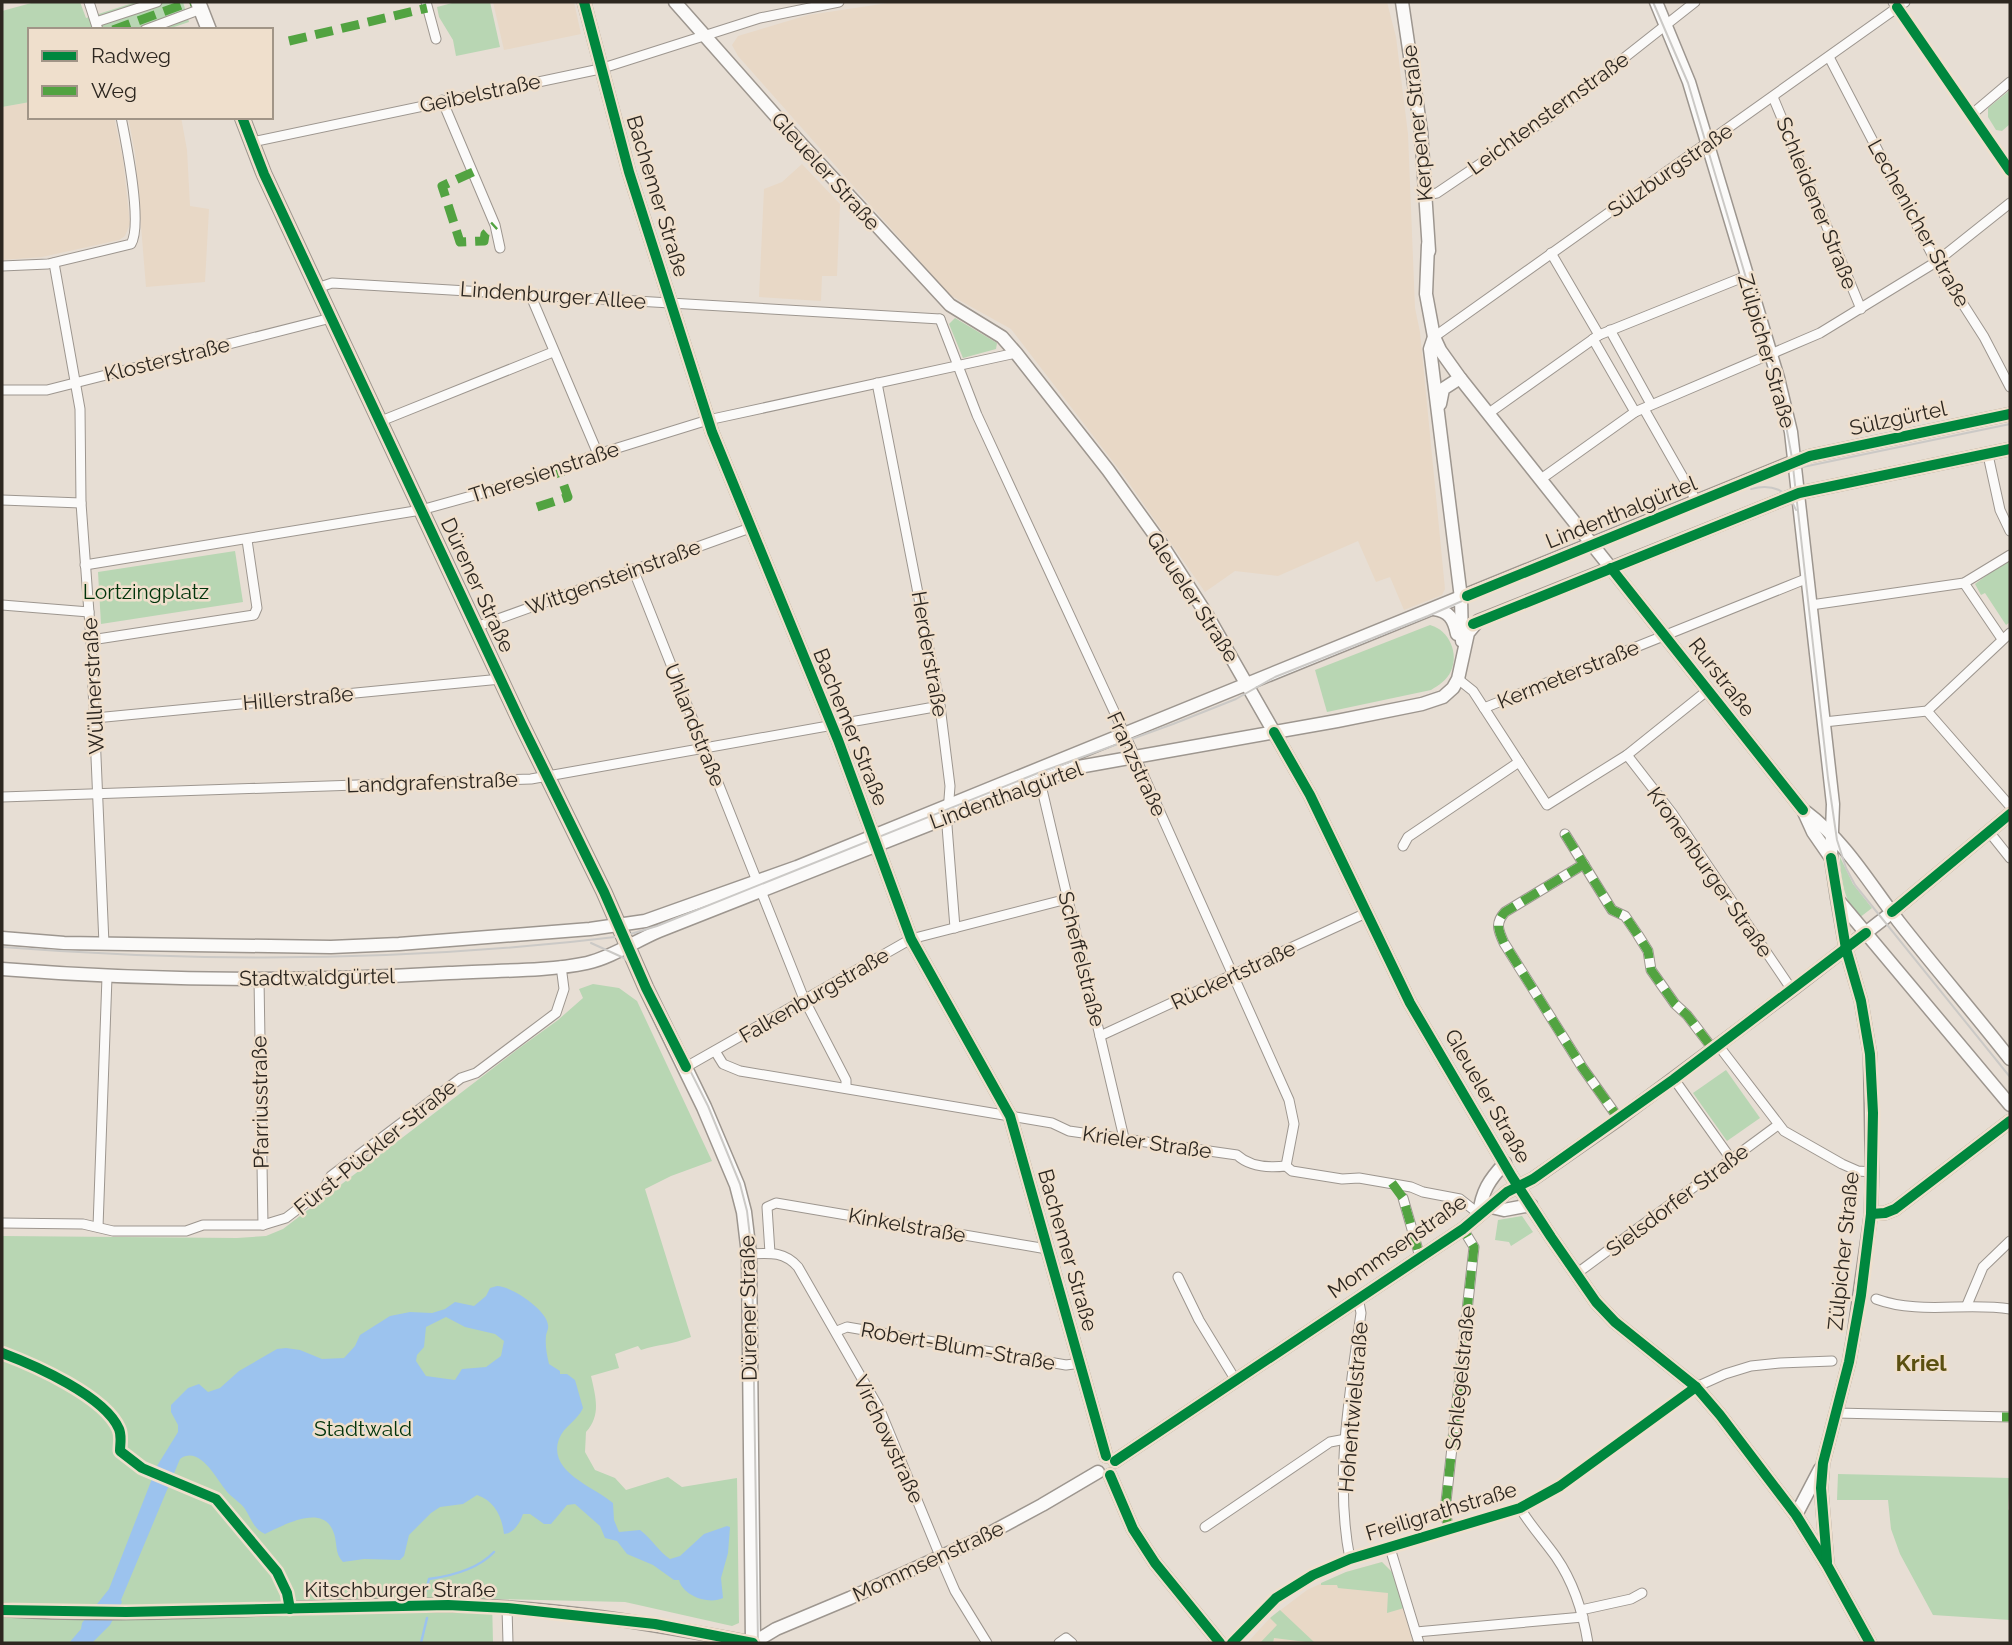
<svg xmlns="http://www.w3.org/2000/svg" width="2012" height="1645" font-family="Raleway,sans-serif">
<style>
.built{fill:#e8d8c6}
.green{fill:#b8d6b3}
.water{fill:#9cc3ee;fill-rule:evenodd}
.lines{fill:none;stroke-linecap:round;stroke-linejoin:round}
.stream{stroke:#9cc3ee;stroke-width:2.5}
.street-casing{stroke:#9d968f;stroke-width:11}
.secondary-casing{stroke:#9d968f;stroke-width:15}
.primary-casing{stroke:#9d968f;stroke-width:17}
.street{stroke:#fbfaf9;stroke-width:9}
.secondary{stroke:#fbfaf9;stroke-width:12}
.primary{stroke:#fbfaf9;stroke-width:14}
.tram{stroke:#cbc9c6;stroke-width:2}
.quiet{stroke:#52a341;stroke-width:9;stroke-dasharray:18 9;stroke-linecap:butt}
.cycleway-casing{stroke:#efdfcc;stroke-width:15}
.cycleway{stroke:#00873e;stroke-width:10}
.labels{text-anchor:middle;dominant-baseline:central;stroke-width:5;stroke-linejoin:round;paint-order:stroke}
.street-label{font-size:21px;fill:#2d2720;stroke:#efdfcc}
.park-label{font-size:21px;fill:#00340b;stroke:#efdfcc}
.neighbourhood-label{font-size:23px;font-weight:bold;fill:#5a4f10;stroke:#efdfcc}
</style>
<rect width="100%" height="100%" fill="#e7ded4"/>
<g class="built">
<path d="M493,2H574L581,34L504,50Z"/>
<path d="M895,2H1387L1396,37L1408,134L1415,308L1420,332L1445,589L1442,595L1404,610L1390,577L1376,582L1358,541L1278,576L1235,571L1205,592L1124,476L1011,329L950,295L738,56L732,45L738,36L808,15Z"/>
<path d="M30,102V117H114L123,159L130,224L125,236L119,240L42,257L2,260V107Z"/>
<path d="M128,117H181L187,150L190,206L209,209L205,282L146,287L135,153Z"/>
<path d="M802,164L840,204L837,276H822L821,301L759,297L764,189L782,182Z"/>
<path d="M1382,1562L1392,1572L1414,1643H1247L1270,1618L1307,1590L1346,1572Z"/>
</g>
<g class="green">
<path d="M35,2H80L86,18L136,2H183L189,22L165,30H30V102L2,107V11Z"/>
<path d="M456,2H490L500,47L456,56L453,40L439,17L437,7Z"/>
<path d="M2010,90V124L2002,131L1996,130L1988,117V108Z"/>
<path d="M955,318L997,343L996,349L963,358L949,324Z"/>
<path d="M235,551L243,602L101,624L98,572Z"/>
<path d="M2010,558V622L2006,625L1985,593L1981,595L1975,584Z"/>
<path d="M1430,625C1449,630 1459,653 1451,671C1447,680 1439,685 1431,690L1327,712L1315,670Z"/>
<path d="M1840,857L1853,884L1872,908L1859,918C1845,904 1840,876 1840,857Z"/>
<path d="M593,984L619,988L637,1001L712,1161L671,1176L645,1189L691,1337C672,1345 659,1344 641,1350L638,1346L615,1354L619,1368L591,1376C596,1398 601,1415 586,1432L585,1452L595,1470L615,1478L626,1490L668,1477L682,1487L737,1478L739,1623L732,1626L625,1602L492,1599L493,1643H2V1236L237,1238L266,1236L283,1229L518,1049L558,1020L583,998L579,989Z"/>
<path d="M1726,1070L1760,1118L1727,1141L1693,1093Z"/>
<path d="M1522,1216L1533,1232L1511,1246L1509,1242L1495,1240L1498,1220Z"/>
<path d="M1838,1474L2010,1478L2008,1509L2010,1512V1620L1933,1615L1900,1554L1891,1529L1888,1500H1837Z"/>
<path d="M1382,1562L1392,1572L1404,1608L1387,1613L1388,1593L1338,1588L1337,1585H1321V1583L1346,1572Z"/>
<path d="M1280,1610L1314,1642V1643L1274,1638L1273,1643H1260L1277,1625L1270,1618Z"/>
</g>
<path class="water" d="M497,1286C511,1286 547,1310 548,1325C549,1329 546,1333 546,1336C545,1346 547,1355 549,1364L560,1371V1374H567L575,1380L583,1408C578,1420 564,1426 559,1439C547,1472 595,1487 613,1503L614,1520L619,1532L640,1530C652,1539 659,1552 670,1559L680,1556L704,1534L727,1526L730,1527L728,1553L721,1578L723,1598C709,1605 683,1596 679,1580H674L653,1565L627,1554L617,1541L605,1538L600,1526L575,1504L567,1505L551,1524H544L530,1514H523C520,1523 513,1534 504,1534C502,1517 495,1501 477,1495L463,1504L440,1507L431,1513L409,1535L404,1556L400,1560L364,1559L343,1562C334,1553 338,1542 333,1531C322,1503 282,1526 265,1534C253,1528 252,1520 245,1509C241,1503 234,1499 229,1494C218,1483 201,1444 180,1459L121,1600L122,1602L110,1625L92,1643H69L81,1629L82,1623L109,1589L157,1466L178,1432V1425L171,1412V1405L188,1388L199,1384L208,1392L220,1388L239,1371L277,1349L286,1348L300,1350L322,1359L344,1358L355,1346L360,1335L390,1316L410,1312L432,1313L445,1309L455,1302L474,1306L486,1296L490,1288ZM446,1317L465,1327L495,1334L504,1341L501,1356L486,1367L462,1369L455,1380L426,1376L416,1361L417,1355L424,1347L426,1327Z"/>
<g class="lines">
<g class="stream">
<path d="M426,1591L429,1579C451,1576 478,1569 494,1552"/>
<path d="M421,1643L427,1618"/>
</g>
<g class="street-casing">
<g id="street">
<path d="M89,2L98,30"/>
<path d="M426,2L436,39"/>
<path d="M1893,2L2010,171"/>
<path d="M96,22L157,2"/>
<path d="M145,30L201,9"/>
<path d="M1829,57L1936,262L1984,337L2010,387"/>
<path d="M1773,97L1861,309"/>
<path d="M442,100L495,225L500,248"/>
<path d="M1971,115L2010,82"/>
<path d="M252,142L600,69L760,18L839,2"/>
<path d="M1426,195L1437,193L1548,118L1695,2"/>
<path d="M1551,253L1599,335"/>
<path d="M54,263L80,409L81,503L91,640L104,944"/>
<path d="M2,266L48,264L131,244C143,224 126,142 121,117"/>
<path d="M317,288L332,283L940,319"/>
<path d="M530,294L598,454"/>
<path d="M940,319L977,415L1138,763L1289,1100L1294,1124L1286,1166"/>
<path d="M1610,330L1651,404"/>
<path d="M1434,337L1905,2"/>
<path d="M1593,339L1635,412"/>
<path d="M877,383L940,706L950,786L947,826L955,928"/>
<path d="M2,390H47L331,318"/>
<path d="M1644,409L1697,502"/>
<path d="M1489,413L1599,335L1746,276"/>
<path d="M381,421L553,352"/>
<path d="M1988,455L2000,510L2010,531"/>
<path d="M1541,479L1635,412L1820,333L1936,262L2010,203"/>
<path d="M2,500L81,503"/>
<path d="M85,565L421,510L518,483L598,454L708,420L1016,353"/>
<path d="M633,569L757,881"/>
<path d="M1964,583L2002,639"/>
<path d="M2,605L89,612"/>
<path d="M1811,605L1964,583L2010,555"/>
<path d="M476,627L750,528"/>
<path d="M91,640L254,615L257,608L247,540"/>
<path d="M1458,679L1473,691L1547,805L1627,755L1708,690"/>
<path d="M1484,708L1808,578"/>
<path d="M1927,711L2010,806"/>
<path d="M95,718L501,679"/>
<path d="M1824,722L1927,711L2010,633"/>
<path d="M1627,755L1672,813L1792,990"/>
<path d="M1040,781L1124,1138"/>
<path d="M2,797L531,779L940,706"/>
<path d="M1990,833L2010,858"/>
<path d="M1565,834L1612,910L1625,916L1638,935L1648,951L1651,970L1675,1004L1687,1015L1713,1049"/>
<path d="M1403,846L1408,837L1519,762"/>
<path d="M1584,864L1505,912C1495,923 1498,930 1504,943L1582,1067L1619,1119"/>
<path d="M761,891L804,999L846,1080V1088"/>
<path d="M259,979L263,1225"/>
<path d="M1100,1036L1366,913"/>
<path d="M1718,1045L1784,1131L1842,1164L1858,1171L1872,1172"/>
<path d="M715,1051L723,1064L740,1071L1052,1123L1069,1131L1237,1155C1250,1167 1269,1168 1286,1166L1292,1171L1342,1179L1359,1178L1411,1187L1423,1192L1460,1199L1479,1214"/>
<path d="M686,1067L911,939L1067,899"/>
<path d="M1674,1079L1731,1159"/>
<path d="M1403,1198L1420,1257"/>
<path d="M2,1223L83,1224L113,1231H186L203,1225H263L286,1218L324,1189L331,1176L461,1078L476,1073L556,1013L564,989L561,966"/>
<path d="M98,1227L107,977"/>
<path d="M770,1253L767,1207L776,1203L1047,1249"/>
<path d="M749,1254C769,1253 784,1251 798,1267L880,1410L945,1568L955,1591L987,1643"/>
<path d="M1576,1274L1778,1125"/>
<path d="M1178,1277L1199,1320L1235,1379"/>
<path d="M1876,1299C1919,1315 1966,1302 2010,1309"/>
<path d="M1967,1305L1983,1267L2010,1241"/>
<path d="M837,1331L847,1327L1066,1365L1081,1363"/>
<path d="M1836,1413L2010,1417"/>
<path d="M1520,1508C1530,1525 1544,1540 1556,1557C1574,1583 1583,1612 1588,1643"/>
<path d="M1205,1527L1330,1442L1346,1439"/>
<path d="M1449,1530L1445,1511L1474,1247L1463,1229"/>
<path d="M1390,1548L1419,1643"/>
<path d="M1350,1559C1334,1479 1350,1393 1361,1313L1358,1297"/>
<path d="M507,1608L508,1643"/>
<path d="M1581,1610L1631,1599L1642,1593"/>
<path d="M1416,1632L1583,1617"/>
<path d="M1059,1643L1066,1638L1072,1643"/>
<path d="M1232,1643L1276,1598L1313,1575L1350,1559L1520,1508L1560,1486L1696,1387L1725,1374L1751,1366L1780,1363L1832,1361"/>
</g>
</g>
<g class="secondary-casing">
<g id="secondary">
<path d="M584,2L629,172L712,432L838,740L911,939L1010,1116L1106,1456"/>
<path d="M675,2L782,123L950,305L1002,337L1016,353L1108,470L1162,545L1207,615L1310,795L1410,1003L1512,1177L1551,1237L1596,1302L1615,1322L1696,1387L1720,1415L1796,1515L1827,1565L1870,1643"/>
<path d="M1402,2L1421,131L1429,251"/>
<path d="M1656,2L1689,82L1778,378L1791,432L1833,804L1831,858L1837,898L1846,949L1861,1001L1870,1054L1872,1172L1871,1214L1854,1333L1849,1362L1823,1463L1821,1488L1827,1561"/>
<path d="M1428,245L1426,294L1434,337L1430,349L1432,365L1461,598L1462,641"/>
<path d="M1434,337L1440,350L1460,378L1803,810L1813,832L1831,858"/>
<path d="M1440,404L1443,389L1460,378"/>
<path d="M1434,609C1449,611 1454,619 1457,634"/>
<path d="M1806,812C1846,842 1869,883 1899,922C1935,968 1974,1013 2010,1059"/>
<path d="M1839,901L2010,1105"/>
<path d="M2,938L64,943L331,947L399,944L590,929L645,921L797,867L1795,461L1810,456L2010,414"/>
<path d="M2,969C151,981 299,982 449,973C492,970 545,972 587,963C613,957 635,941 659,931L1073,768L1337,721L1422,704L1443,697L1453,688L1458,679L1468,633L1478,621L1799,493L2010,449"/>
<path d="M1487,1206L1504,1210L1531,1205"/>
<path d="M1479,1214C1482,1191 1489,1180 1505,1163"/>
<path d="M1871,1214L1885,1213L1895,1209L2010,1121"/>
<path d="M1115,1461L1463,1229L1507,1192L1533,1179L1619,1119L1792,990L1886,917L2010,814"/>
<path d="M1110,1475L1133,1529L1155,1563L1220,1643"/>
<path d="M1796,1515L1820,1469"/>
<path d="M2,1610C150,1619 300,1604 448,1605C552,1606 652,1624 754,1643"/>
<path d="M753,1643L776,1629L850,1598L979,1539L1042,1505L1098,1472"/>
</g>
</g>
<g class="primary-casing">
<g id="primary">
<path d="M198,2L209,30"/>
<path d="M242,117L264,174L335,326L521,723L604,892L646,988L704,1107L737,1185L744,1212L749,1254L753,1643"/>
</g>
</g>
<use href="#street" class="street"/>
<use href="#secondary" class="secondary"/>
<use href="#primary" class="primary"/>
<g class="tram">
<path d="M1653,2L1688,83L1774,372L1785,420L1792,458L1828,778L1837,840L1846,868L1855,885L2010,1077"/>
<path d="M1751,489C1772,483 1788,490 1796,510"/>
<path d="M591,943L624,958L634,967L648,987L708,1106L740,1184L747,1211L752,1254L758,1643"/>
<path d="M2,947C206,963 420,961 624,936L657,926L1038,773L1173,724L1236,699L1275,677L1428,616L1526,573L1767,477L1798,468L2010,424"/>
</g>
<g class="quiet">
<path d="M113,30L190,2"/>
<path d="M289,41L427,8"/>
<path d="M473,172L442,186L460,242L484,241L485,234L495,225"/>
<path d="M537,507L568,497L558,469"/>
<path d="M1565,834L1612,910L1625,916L1638,935L1648,951L1651,970L1675,1004L1687,1015L1713,1049"/>
<path d="M1584,864L1505,912C1495,923 1498,930 1504,943L1582,1067L1619,1119"/>
<path d="M1392,1183L1403,1198L1420,1257"/>
<path d="M2002,1417H2010"/>
<path d="M1449,1530L1445,1511L1474,1247L1463,1229"/>
</g>
<g class="cycleway-casing">
<g id="cycleway">
<path d="M584,2L629,172L712,432L838,740L911,939L1010,1116L1106,1456"/>
<path d="M1897,7L2010,171"/>
<path d="M242,117L264,174L335,326L521,723L604,892L646,988L686,1067"/>
<path d="M1611,568L1803,810"/>
<path d="M1467,596L1810,456L2010,414"/>
<path d="M1473,624L1799,493L2010,449"/>
<path d="M1274,732L1310,795L1410,1003L1512,1177L1551,1237L1596,1302L1615,1322L1696,1387L1720,1415L1796,1515L1827,1565L1870,1643"/>
<path d="M1892,912L2010,814"/>
<path d="M1871,1214L1885,1213L1895,1209L2010,1121"/>
<path d="M2,1353C34,1365 105,1396 119,1429C122,1436 120,1444 120,1451L142,1468L216,1499L277,1572L287,1593L290,1609"/>
<path d="M1115,1461L1463,1229L1507,1192L1533,1179L1674,1079L1866,933"/>
<path d="M1110,1475L1133,1529L1155,1563L1220,1643"/>
<path d="M1827,1562L1821,1488L1823,1463L1849,1362L1861,1295L1871,1214L1873,1113L1870,1054L1861,1001L1846,949L1831,858"/>
<path d="M2,1610L126,1612L448,1605L507,1608L655,1624L753,1643"/>
<path d="M1232,1643L1276,1598L1313,1575L1350,1559L1520,1508L1560,1486L1696,1387"/>
</g>
</g>
<use href="#cycleway" class="cycleway"/>
</g>
<g class="labels">
<g class="street-label">
<text transform="translate(480 93) rotate(-12)">Geibelstraße</text>
<text transform="translate(1548 113) rotate(-36)">Leichtensternstraße</text>
<text transform="translate(1417 123) rotate(-96)">Kerpener Straße</text>
<text transform="translate(1670 170) rotate(-35)">Sülzburgstraße</text>
<text transform="translate(826 171) rotate(48)">Gleueler Straße</text>
<text transform="translate(658 196) rotate(73)">Bachemer Straße</text>
<text transform="translate(1817 203) rotate(68)">Schleidener Straße</text>
<text transform="translate(1919 223) rotate(61)">Lechenicher Straße</text>
<text transform="translate(553 295) rotate(4)">Lindenburger Allee</text>
<text transform="translate(1767 351) rotate(74)">Zülpicher Straße</text>
<text transform="translate(167 359) rotate(-14)">Klosterstraße</text>
<text transform="translate(1898 418) rotate(-12)">Sülzgürtel</text>
<text transform="translate(544 472) rotate(-18)">Theresienstraße</text>
<text transform="translate(1621 512) rotate(-22)">Lindenthalgürtel</text>
<text transform="translate(613 577) rotate(-20)">Wittgensteinstraße</text>
<text transform="translate(478 585) rotate(65)">Dürener Straße</text>
<text transform="translate(1193 597) rotate(57)">Gleueler Straße</text>
<text transform="translate(930 654) rotate(80)">Herderstraße</text>
<text transform="translate(1568 674) rotate(-22)">Kermeterstraße</text>
<text transform="translate(1722 677) rotate(52)">Rurstraße</text>
<text transform="translate(93 686) rotate(-93)">Wüllnerstraße</text>
<text transform="translate(298 698) rotate(-5)">Hillerstraße</text>
<text transform="translate(695 725) rotate(68)">Uhlandstraße</text>
<text transform="translate(851 727) rotate(68)">Bachemer Straße</text>
<text transform="translate(1137 764) rotate(65)">Franzstraße</text>
<text transform="translate(432 782) rotate(-2)">Landgrafenstraße</text>
<text transform="translate(1006 795) rotate(-20)">Lindenthalgürtel</text>
<text transform="translate(1710 872) rotate(55)">Kronenburger Straße</text>
<text transform="translate(1082 959) rotate(76)">Scheffelstraße</text>
<text transform="translate(1233 975) rotate(-25)">Rückertstraße</text>
<text transform="translate(317 977) rotate(-1)">Stadtwaldgürtel</text>
<text transform="translate(814 995) rotate(-30)">Falkenburgstraße</text>
<text transform="translate(1488 1096) rotate(60)">Gleueler Straße</text>
<text transform="translate(260 1102) rotate(-91)">Pfarriusstraße</text>
<text transform="translate(1147 1142) rotate(8)">Krieler Straße</text>
<text transform="translate(375 1147) rotate(-39)">Fürst-Pückler-Straße</text>
<text transform="translate(1677 1200) rotate(-37)">Sielsdorfer Straße</text>
<text transform="translate(907 1225) rotate(10)">Kinkelstraße</text>
<text transform="translate(1397 1246) rotate(-35)">Mommsenstraße</text>
<text transform="translate(1068 1250) rotate(74)">Bachemer Straße</text>
<text transform="translate(1843 1251) rotate(-84)">Zülpicher Straße</text>
<text transform="translate(748 1308) rotate(-91)">Dürener Straße</text>
<text transform="translate(958 1346) rotate(10)">Robert-Blum-Straße</text>
<text transform="translate(1460 1378) rotate(-84)">Schlegelstraße</text>
<text transform="translate(1353 1407) rotate(-85)">Hohentwielstraße</text>
<text transform="translate(889 1439) rotate(65)">Virchowstraße</text>
<text transform="translate(1441 1511) rotate(-17)">Freiligrathstraße</text>
<text transform="translate(928 1561) rotate(-25)">Mommsenstraße</text>
<text x="400" y="1589">Kitschburger Straße</text>
</g>
<g class="park-label">
<text x="146" y="591">Lortzingplatz</text>
<text x="363" y="1428">Stadtwald</text>
</g>
<g class="neighbourhood-label">
<text x="1921" y="1362">Kriel</text>
</g>
</g>
<rect width="2012" height="1645" fill="none" stroke="#2d2720" stroke-width="7"/>
<rect x="28" y="28" width="245" height="91" fill="#efdfcc" stroke="#a19587" stroke-width="2"/>
<rect x="42" y="51" width="35" height="10" fill="#00873e" stroke="#a19587" stroke-width="2"/>
<text x="91" y="63" font-size="21" fill="#2d2720">Radweg</text>
<rect x="42" y="86" width="35" height="10" fill="#52a341" stroke="#a19587" stroke-width="2"/>
<text x="91" y="98" font-size="21" fill="#2d2720">Weg</text>
</svg>
